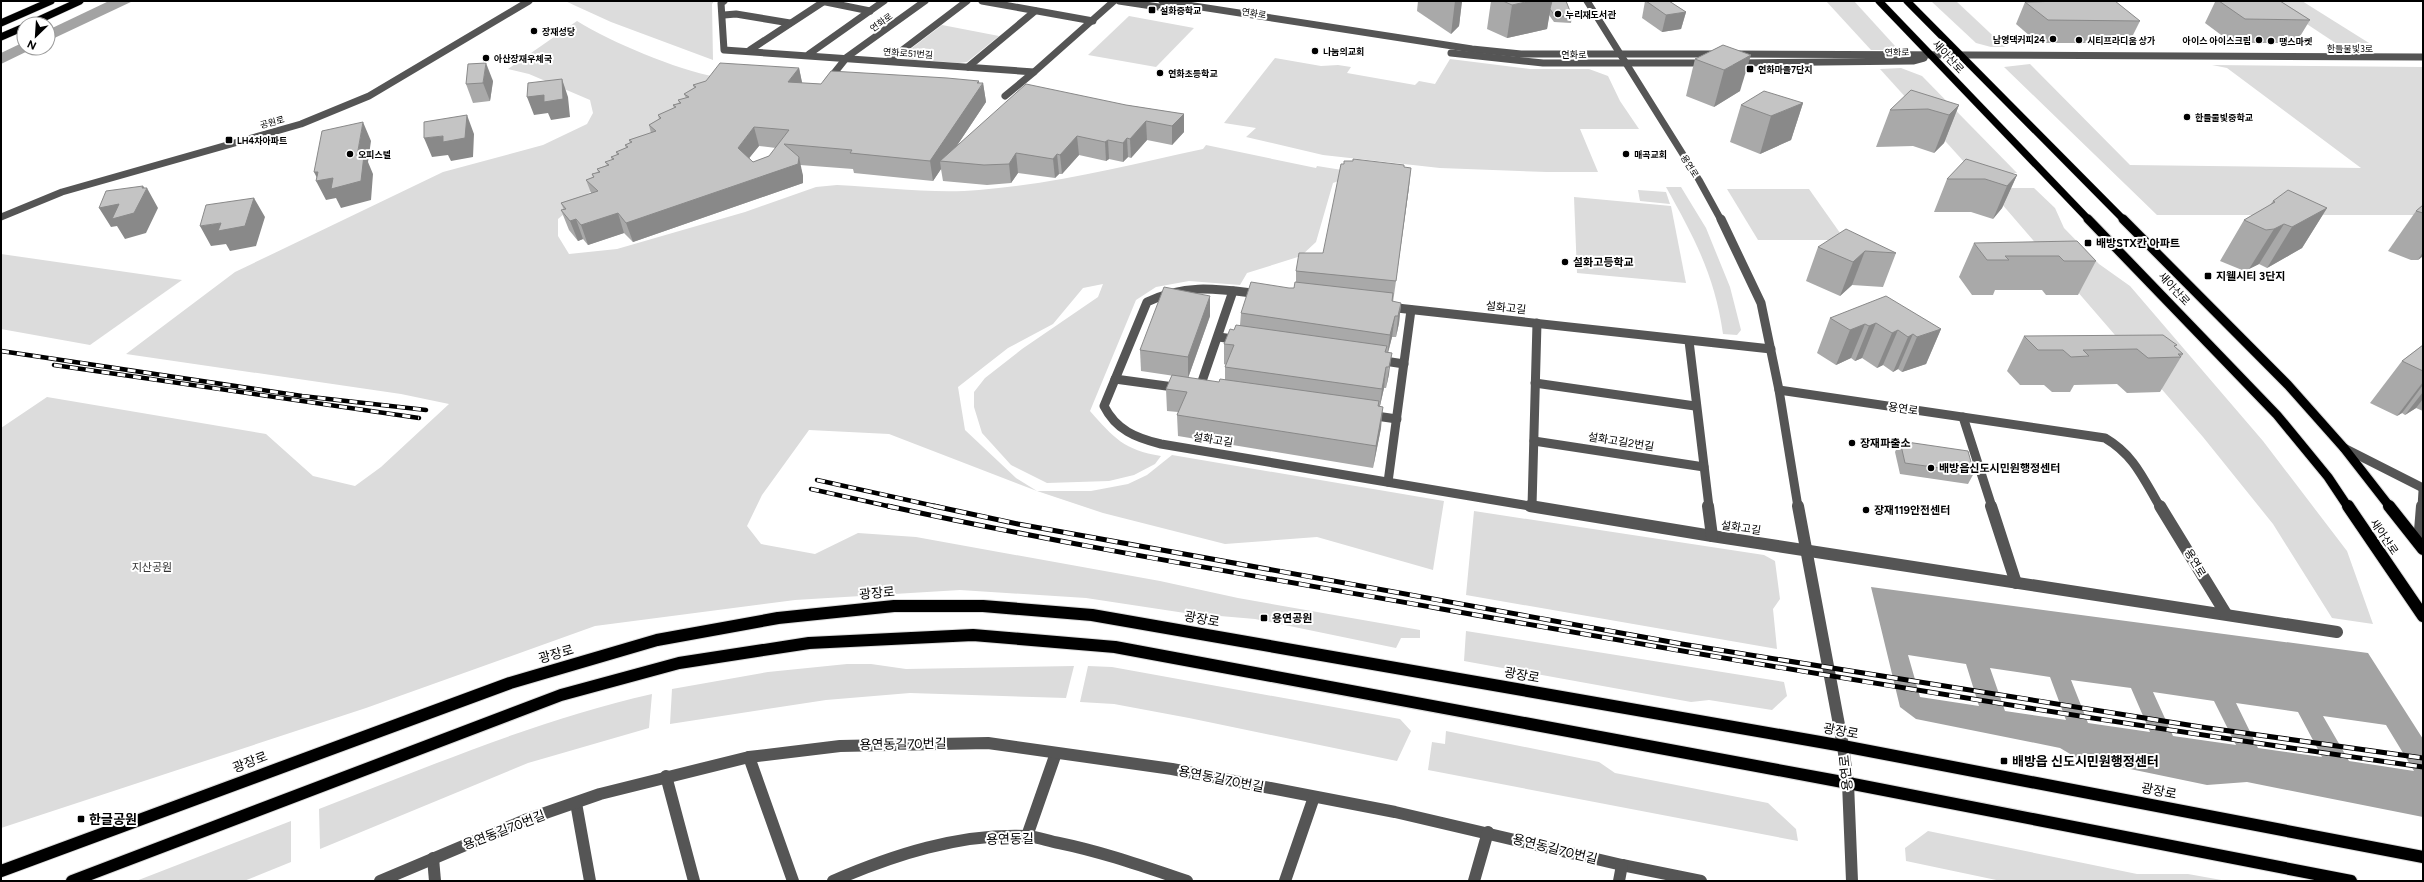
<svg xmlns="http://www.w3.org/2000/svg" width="2424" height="882" font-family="Figtree,'Noto Sans KR',sans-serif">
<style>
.green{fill:#dcdcdc}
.water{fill:#a3a3a3;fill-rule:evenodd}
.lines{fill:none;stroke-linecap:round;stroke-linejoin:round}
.major-far2-casing{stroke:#dbdbdb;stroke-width:8}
.major-far1-casing{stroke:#dbdbdb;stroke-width:11}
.major-casing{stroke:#dbdbdb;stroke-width:14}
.minor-far2{stroke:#555;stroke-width:7}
.minor-far1{stroke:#555;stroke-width:9}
.minor{stroke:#555;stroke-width:12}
.major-far2{stroke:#000;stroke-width:7}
.major-far1{stroke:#000;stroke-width:9}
.major{stroke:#000;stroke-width:12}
.rail-far1-casing{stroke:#000;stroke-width:4.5}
.rail-casing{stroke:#000;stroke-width:5}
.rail-far1{stroke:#fff;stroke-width:3;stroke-dasharray:8;stroke-linecap:butt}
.rail{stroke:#fff;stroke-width:3.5;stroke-dasharray:11;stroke-linecap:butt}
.wall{fill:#a9a9a9;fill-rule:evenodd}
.shaded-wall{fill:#898989}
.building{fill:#c4c4c4;stroke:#898989;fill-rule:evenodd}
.poi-dot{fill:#000;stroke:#fff;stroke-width:1.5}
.labels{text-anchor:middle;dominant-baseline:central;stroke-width:4;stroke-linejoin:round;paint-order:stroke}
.far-poi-label{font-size:9px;font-weight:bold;fill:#000;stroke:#fff;text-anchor:start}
.far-street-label{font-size:9px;fill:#000;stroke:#fff}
.street-label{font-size:11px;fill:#000;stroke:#fff}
.poi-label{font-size:11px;font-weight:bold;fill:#000;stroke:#fff;text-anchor:start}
.park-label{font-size:11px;fill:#333;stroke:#fff}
.near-street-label{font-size:13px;fill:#000;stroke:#fff}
.near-poi-label{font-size:13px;font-weight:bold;fill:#000;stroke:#fff;text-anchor:start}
</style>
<rect width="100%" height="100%" fill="#fff"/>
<g class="green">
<path d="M565,1H714L712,4L713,60L611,22Z"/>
<path d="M1826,1H1854L1895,46L1891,50H1871Z"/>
<path d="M1931,1H1956L2005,47H1991L1976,43Z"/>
<path d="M2272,1H2302L2369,43L2337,44Z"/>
<path d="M1129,16L1194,28L1156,67L1088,55Z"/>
<path d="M577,21C613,43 675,69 716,77L596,187L558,219V236L569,254L617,249L745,212L816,187L837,185C884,187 933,194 979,190C1055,184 1129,165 1203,149L1206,145L1316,168L1317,166L1361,173L1333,183L1316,242L1301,256L1247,273L1240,285L1189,281L1156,287L1136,300L1090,411C1114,438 1124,450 1161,456L1155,464L1134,475L1109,481L1047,483L1011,465L982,433L974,407V392L985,378L1022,349L1098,297L1103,284L1083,288L1053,324L1008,348L958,387L965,430L1016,478L1037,491H1091L1128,484L1147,475L1172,455L1444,501L1433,570L1317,537L1225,544L1103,513L1037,491L889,434L809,430L762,495L747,526L761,544L815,554L858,533L916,537L1160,581L1238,598L1420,630V638H1401L1396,648L1255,619L1185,613L1086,598L960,590L795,600L595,626L366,708L1,828V428L47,397L266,434L313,476L355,486L381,467L449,404L401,394L126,354L235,272L443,172L543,145L587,124L593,113L590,100L529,74L508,69Z"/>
<path d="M942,25L999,36L967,62L959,63L908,59L904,54Z"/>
<path d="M1275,58L1321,66L1338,65L1351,67L1347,73L1415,85L1419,81L1435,84L1450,59L1530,69H1589L1608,76L1620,101L1639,129H1580L1598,172H1547L1440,168L1323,155L1246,137L1256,128L1224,123Z"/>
<path d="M2030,64L2130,165L2361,168L2227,68L2212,65L2423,67V215H2157L2004,67Z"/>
<path d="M1901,68L1922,76L2017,173L1975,174L1880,69Z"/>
<path d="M1666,187H1681L1706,228L1730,287L1741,330L1737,335L1723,334C1715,276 1694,237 1666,187Z"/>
<path d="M1988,188H2034L2055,208L2064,228L2099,264L2130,286L2263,441L2347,551L2373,624L2332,618L2273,524L2203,437Z"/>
<path d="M1727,189H1809L1845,240H1758Z"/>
<path d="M1638,190L1666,192L1670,204L1640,201Z"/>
<path d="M1574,197L1671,206L1686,283L1577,273Z"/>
<path d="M1,254L182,280L90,345L1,329Z"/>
<path d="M1474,511L1764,555L1775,561L1780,599L1773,609L1777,649L1466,595Z"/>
<path d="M1466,631L1784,682L1787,696L1772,710L1709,700L1691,702L1464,661Z"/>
<path d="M847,664H871L906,669L1074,666L1066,698L910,693L826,700L670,724L672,689L768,672Z"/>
<path d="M1088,666L1112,667L1400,719L1411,731L1397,761L1189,718L1114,704L1080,702Z"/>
<path d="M652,694L649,728L528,763L320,849L319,809C428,767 537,720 652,694Z"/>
<path d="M1446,731L1599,762L1615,773L1768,803L1796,829L1798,841L1428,770L1432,742L1445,744Z"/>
<path d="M291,821V862L244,881H136Z"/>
<path d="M1928,831L2137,874H2188L2227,881H2001L1906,861L1905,848Z"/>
</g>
<g class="water">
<path d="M109,1H133L48,41V30Z"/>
<path d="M24,42V48H34L1,64V53Z"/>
<path d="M1871,587L2368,653L2423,739V817L2247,782L2207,785L2077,758L2060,748L1916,719L1900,707ZM1908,655L1966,664L1979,706L1920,697ZM1990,668L2050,677L2066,720L2005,711ZM2071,680L2131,688L2150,732L2088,723ZM2153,692L2214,701L2236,745L2173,736ZM2236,703L2298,712L2322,757L2258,748ZM2323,716L2386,725L2414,771L2349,761Z"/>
</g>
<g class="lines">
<g class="major-far2-casing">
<g id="major-far2">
<path d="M1879,1L2089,220"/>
<path d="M1907,1L2124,220"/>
<path d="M1,23L51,1"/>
<path d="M30,24L80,1"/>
<path d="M1,37L24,27"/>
</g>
</g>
<g class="major-far1-casing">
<g id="major-far1">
<path d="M2088,219L2277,415L2328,477L2348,507"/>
<path d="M2123,219L2288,385L2344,448L2390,507"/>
</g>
</g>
<g class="major-casing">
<g id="major">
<path d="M2348,506L2423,616"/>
<path d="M2389,506L2423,549"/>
<path d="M1,871L510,683L657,640L778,618L894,606H983L1092,615L1843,746L2423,857"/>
<path d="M72,881L561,695L679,663L809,643L973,635L1115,647L1848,783L2351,881"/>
</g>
</g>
<g class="minor-far2">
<path d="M724,1L721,3L724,50L1034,72L1114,1"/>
<path d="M821,1L870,11"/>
<path d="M982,1L1093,21"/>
<path d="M1119,1L1172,9"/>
<path d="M1162,1L1472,49L1521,54H1719"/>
<path d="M1587,1L1699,180L1721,220"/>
<path d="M724,15L736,14L790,23"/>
<path d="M750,50L823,2"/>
<path d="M1451,53L1543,63H1706"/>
<path d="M809,54L884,1"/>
<path d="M1735,54L2423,57"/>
<path d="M888,61L967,1"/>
<path d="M1736,63L1913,61L1924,58"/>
<path d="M968,67L1035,11"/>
<path d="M827,82L847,57L925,1"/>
<path d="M1005,96L1034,72"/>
<path d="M1,217L62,192L301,124L369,96L529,1"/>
</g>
<g class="minor-far1">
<path d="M1721,219L1761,303L1779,390L1798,507"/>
<path d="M1260,294C1218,289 1187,283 1147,302L1104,406C1116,430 1136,438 1161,444L1536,507"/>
<path d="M1388,307L1771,349"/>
<path d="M1219,337L1239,340"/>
<path d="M1689,341L1709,507"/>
<path d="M1378,360L1404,364"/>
<path d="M1115,379L1181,388"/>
<path d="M1535,383L1695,406"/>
<path d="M1199,390L1233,291"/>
<path d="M1779,390L2105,438C2134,455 2143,478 2160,507"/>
<path d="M1369,415L1397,419"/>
<path d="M1963,417L1992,507"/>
<path d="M1534,441L1704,467"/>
<path d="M2344,448L2423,488"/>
<path d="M1388,482L1411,310"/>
<path d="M1532,506L1537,323"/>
<path d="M2422,507L2423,491"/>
</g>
<g class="minor">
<path d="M1530,506L1712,536L2337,632"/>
<path d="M1708,506L1712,536"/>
<path d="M1798,506L1843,746L1848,783L1852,881"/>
<path d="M1991,506L2016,583"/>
<path d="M2160,506L2226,614"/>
<path d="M2419,543L2422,506"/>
<path d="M749,757L793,881"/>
<path d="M666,776L694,881"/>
<path d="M576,803L590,881"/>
<path d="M1027,836L1056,753"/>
<path d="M433,858L435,881"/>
<path d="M380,881L525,820L600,794L749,757L840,746L988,743L1172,769L1395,812L1622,865L1701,881"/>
<path d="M833,881C893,855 960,833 1027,836C1038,837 1048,841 1059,843C1103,852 1145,867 1187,881"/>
<path d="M1285,881L1314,797"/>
<path d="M1474,881L1488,832"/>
<path d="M1619,881L1622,865"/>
</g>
<use href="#major-far2" class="major-far2"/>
<use href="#major-far1" class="major-far1"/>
<use href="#major" class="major"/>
<g class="rail-far1-casing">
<g id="rail-far1">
<path d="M1,351L302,396L426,410"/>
<path d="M54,365L419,418"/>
<path d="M817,480L939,507"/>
<path d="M811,489L892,507"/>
</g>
</g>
<g class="rail-casing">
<g id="rail">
<path d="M888,506C1071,546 1257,576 1442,609C1768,667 2095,721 2423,767"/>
<path d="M934,506L1018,524L1682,644L2201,727L2423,758"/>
</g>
</g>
<use href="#rail-far1" class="rail-far1"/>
<use href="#rail" class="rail"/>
</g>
<g class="wall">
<path d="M1418,1H1462L1459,26L1451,34L1417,11Z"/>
<path d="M1491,1H1566L1572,16L1571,23L1554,22L1549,15L1547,29L1507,38L1487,29Z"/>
<path d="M1645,1H1669L1686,12L1681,29L1662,32L1642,18Z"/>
<path d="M2214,1H2280L2310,20L2296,43H2232L2205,23L2215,2Z"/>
<path d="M2025,2L2140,21L2129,43H2038L2016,24Z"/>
<path d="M1723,45L1740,91L1714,107L1686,96L1695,59Z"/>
<path d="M799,68L802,83L821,84L983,83L986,102L956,147L1126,105L1184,114V132L1172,145L1147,140L1131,158L1128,157L1123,162L1109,159L1106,161L1079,155L1062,174H1059L1055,178L1018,173L1011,183L987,185L943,181L941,169L933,181L854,173L853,169L800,165L803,176V183L633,242L624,233L588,245L583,239L578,241L569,230L561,210H564L561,203L591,193L586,180L593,177L592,174L598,172L597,169L607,165L605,162L612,160L611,157L617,155L616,152L626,148L625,145L630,143L629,140L651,133L649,125L659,119L658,115L674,108L673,105L679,103L678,100L686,98L684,94L694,88L693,85ZM759,146L776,148L769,156L753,162L749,158Z"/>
<path d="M493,81L490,101L473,103L466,84Z"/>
<path d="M1803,103L1791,140L1760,154L1730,142L1741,105Z"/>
<path d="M1959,105L1944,143L1934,153L1913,146L1876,147L1890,110Z"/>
<path d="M1404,167L1409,187L1393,302L1401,303L1399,323L1396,337H1392L1388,353L1389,374L1386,388H1384L1380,406L1381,428L1373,468L1178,436L1177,415L1178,412L1167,411L1166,389L1219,382L1225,380V367L1226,365L1224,364V344L1234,330L1240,325L1241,313L1289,288H1294L1296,283V271L1323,253Z"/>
<path d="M2017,175L2002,208L1993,219L1971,212H1934L1947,179Z"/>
<path d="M2273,201L2327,208L2302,248L2267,268L2259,264L2249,269L2242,270L2220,261L2244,220L2270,205Z"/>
<path d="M2423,205V256L2418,260H2411L2388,251L2416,211Z"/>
<path d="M1974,243L2096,261L2078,295H2046L2042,290H1995L1993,295H1972L1959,277Z"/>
<path d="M1818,247L1896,253L1883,287L1852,285L1840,296L1806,281Z"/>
<path d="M1210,296V316L1188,378L1141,371L1140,350Z"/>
<path d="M1830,318L1941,329L1926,364L1902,372L1898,369L1893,372L1883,365L1877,368L1862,358L1855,361L1851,358L1836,365L1817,353Z"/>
<path d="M2024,336L2176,348L2183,354L2181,357L2160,392L2127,393L2117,384L2074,385L2070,392H2052L2044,385H2020L2007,371Z"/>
<path d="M2423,345V411L2416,408L2405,415L2402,413L2397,416L2370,403L2402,361Z"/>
<path d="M1900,441L1974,473L1968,484L1900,474L1895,452Z"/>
</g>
<g class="shaded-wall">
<path d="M1455,1H1462L1459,26L1451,34Z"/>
<path d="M1530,1H1552L1547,29L1507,38L1512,5Z"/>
<path d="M1686,12L1681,29L1662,32L1666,15Z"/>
<path d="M1751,55L1740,91L1714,107L1724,70Z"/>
<path d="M486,63L493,81L490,101L483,83Z"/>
<path d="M799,68L803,87L788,82Z"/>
<path d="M562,79L568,97L570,117L551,120L548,113L534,115L527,97Z"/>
<path d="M979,81L980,89L983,83L986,102L946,162L940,161L941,169L933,181L930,161Z"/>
<path d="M1803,103L1791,140L1760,154L1771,116Z"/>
<path d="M1959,105L1944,143L1934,153L1949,115Z"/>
<path d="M1184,114V132L1172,145V126Z"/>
<path d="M467,115L474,134L473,157L451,161L448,155L432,157L424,138L443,136Z"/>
<path d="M1146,121L1147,140L1131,158L1130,139Z"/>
<path d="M363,122L371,141L368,162L373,174L371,200L341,208L336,198L326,200L316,181L318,180L314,172H318L357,156Z"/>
<path d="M754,127L759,146L742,167L738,148Z"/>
<path d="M1077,136L1079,155L1062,174L1060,155Z"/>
<path d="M1127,138L1128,157L1123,162V143Z"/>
<path d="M1108,140L1109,159L1106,161L1105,142Z"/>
<path d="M1016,153L1018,173L1011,183L1009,164Z"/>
<path d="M1057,154L1059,174L1055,178L1053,159Z"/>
<path d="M799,157L803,176V183L633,242L626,223Z"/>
<path d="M1411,168L1409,187L1393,302L1396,281Z"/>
<path d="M2017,175L2002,208L1993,219L2007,186Z"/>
<path d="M143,186L146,190L147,188L158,208L146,233L125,239L117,226L111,227L99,208L142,188Z"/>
<path d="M254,198L265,217L256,246L230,251L226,244L211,246L200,226L221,223Z"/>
<path d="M2327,208L2302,248L2267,268L2292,227Z"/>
<path d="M618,213L624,233L588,245L581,225Z"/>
<path d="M576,219L583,239L578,241L570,221Z"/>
<path d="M2284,224L2259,264L2249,269L2274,229Z"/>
<path d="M1865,251L1852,285L1840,296L1853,262Z"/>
<path d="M2423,252V256L2418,260Z"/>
<path d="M1210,296V316L1188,378V357Z"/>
<path d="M1401,303L1399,323L1396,337L1398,316Z"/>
<path d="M1395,316L1392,337L1387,356L1390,335Z"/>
<path d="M1876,323L1862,358L1855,361L1869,326Z"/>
<path d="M1865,324L1851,358L1836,365L1850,330Z"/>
<path d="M1941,329L1926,364L1902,372L1917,337Z"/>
<path d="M1898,330L1883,365L1877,368L1892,333Z"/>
<path d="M1913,334L1898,369L1893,372L1908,337Z"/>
<path d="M1392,353L1389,374L1386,388L1389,367Z"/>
<path d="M1386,367L1384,388L1379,410L1382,389Z"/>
<path d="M2423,382V385L2402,413L2397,416Z"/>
<path d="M2423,392V399L2416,408L2405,415Z"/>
<path d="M1383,407L1381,428L1373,468L1376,446Z"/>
</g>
<g class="building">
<path d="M1503,1H1530L1512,5Z"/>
<path d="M1552,1H1566L1572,16H1555L1550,9Z"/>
<path d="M1646,1H1669L1686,12L1666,15Z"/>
<path d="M2065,1H2115L2140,21L2048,20L2025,2Z"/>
<path d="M2219,1H2280L2310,20L2245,19Z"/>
<path d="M1723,45L1751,55L1724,70L1695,59Z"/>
<path d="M486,63L483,83L466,84L468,64Z"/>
<path d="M720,63L799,68L788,82L821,84L831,71L947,78L979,81L977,83H983L930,161L850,153L852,150L784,144L799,157L798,164L626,223L618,213L581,225L576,219L570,221L561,210L566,209L561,203L598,191L586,180L594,177L592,174L600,172L597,169L609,165L605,162L614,159L611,157L619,154L616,152L628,147L625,145L632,142L629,140L656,131L649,125L661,118L658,115L676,107L673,105L681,103L678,100L689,97L684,94L696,87L693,85L706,81ZM754,127L789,130L769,156L753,162L738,148Z"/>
<path d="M562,79L563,99L544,102V95L527,97L528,83Z"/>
<path d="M1026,84L1126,105L1184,114L1172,126L1146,121L1130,139L1127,138L1123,143L1108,140L1105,142L1077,136L1060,155L1057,154L1053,159L1016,153L1009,164L984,165L940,161Z"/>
<path d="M1911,90L1959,105L1949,115L1928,109L1890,110Z"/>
<path d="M1764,91L1803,103L1771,116L1741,105Z"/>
<path d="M467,115L465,138L443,142V136L424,138V122Z"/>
<path d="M363,122L357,156L364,155L361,181L331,189L333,178L316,181L318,172H314L322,131Z"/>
<path d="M1353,159L1404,165V167L1411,168L1396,281L1296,271L1299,253H1323L1341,164H1344V161H1353Z"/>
<path d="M1966,159L2017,175L2007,186L1985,179H1947Z"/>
<path d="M143,186L142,188H147L134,213L112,219L119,204L99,208L106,191Z"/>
<path d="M2288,190L2327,208L2292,227L2284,224L2274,229L2266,230L2244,220L2275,202L2273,201Z"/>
<path d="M254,198L245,226L218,231L221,223L200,226L206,205Z"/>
<path d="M2423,205V213L2416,211Z"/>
<path d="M1846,229L1896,253L1865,251L1853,262L1818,247Z"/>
<path d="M2077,241L2096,261H2064L2059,256H2005L2009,260H1987L1974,243Z"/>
<path d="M1251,282L1289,288H1294L1295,282L1393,293L1392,301L1401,303L1398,316H1395L1390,335L1241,313Z"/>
<path d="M1164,287L1210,296L1188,357L1140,350Z"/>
<path d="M1886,296L1941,329L1917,337L1913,334L1908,337L1898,330L1892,333L1876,323L1869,326L1865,324L1850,330L1830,318Z"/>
<path d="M1236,325L1387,346L1385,352L1392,353L1389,367H1386L1382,389L1225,367L1234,345L1224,344L1230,329L1234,330Z"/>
<path d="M2163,335L2177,345L2174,346L2183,354H2178L2181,357L2148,358L2137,349L2083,350L2089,356L2071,357L2063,350H2038L2024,336Z"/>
<path d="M2423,345V371L2402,361Z"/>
<path d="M1172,375L1219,382L1220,379L1379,401L1378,406L1383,407L1376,446L1177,415L1187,392L1166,389Z"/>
<path d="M1900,441L1968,451L1974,473L1905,463Z"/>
</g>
<g class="poi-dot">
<rect x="1148" y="6" width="8" height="8" rx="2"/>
<circle cx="1558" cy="14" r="4"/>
<circle cx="534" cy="31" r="4"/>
<circle cx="2053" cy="39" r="4"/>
<circle cx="2079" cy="40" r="4"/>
<circle cx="2259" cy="40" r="4"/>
<circle cx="2271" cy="41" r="4"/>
<circle cx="1315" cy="51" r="4"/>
<circle cx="486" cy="58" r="4"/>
<rect x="1746" y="65" width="8" height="8" rx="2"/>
<circle cx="1160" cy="73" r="4"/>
<circle cx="2187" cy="117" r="4"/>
<rect x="225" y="136" width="8" height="8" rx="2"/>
<circle cx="350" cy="154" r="4"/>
<circle cx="1626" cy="154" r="4"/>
<rect x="2084" y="239" width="8" height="8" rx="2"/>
<circle cx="1565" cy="262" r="4"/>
<rect x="2204" y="272" width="8" height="8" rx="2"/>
<circle cx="1852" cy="443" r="4"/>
<circle cx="1931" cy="468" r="4"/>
<circle cx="1866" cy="510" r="4"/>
<rect x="1260" y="614" width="8" height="8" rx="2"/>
<rect x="2000" y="757" width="8" height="8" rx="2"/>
<rect x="77" y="815" width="8" height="8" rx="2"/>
</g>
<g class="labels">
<g class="far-poi-label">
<text x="1160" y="10">설화중학교</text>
<text x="1566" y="14">누리재도서관</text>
<text x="542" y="31">장재성당</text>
<text x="2045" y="39" text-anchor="end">남영댁커피24</text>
<text x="2087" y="40">시티프라디움 상가</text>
<text x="2251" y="40" text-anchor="end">아이스 아이스크림</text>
<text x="2279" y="41">땡스마켓</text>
<text x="1323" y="51">나눔의교회</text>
<text x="494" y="58">아산장재우체국</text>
<text x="1758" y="69">연화마을7단지</text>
<text x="1168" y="73">연화초등학교</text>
<text x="2195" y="117">한들물빛중학교</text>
<text x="237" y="140">LH4차아파트</text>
<text x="358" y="154">오피스텔</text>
<text x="1634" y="154">매곡교회</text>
</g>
<g class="far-street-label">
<text transform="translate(1254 13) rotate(9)">연화로</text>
<text transform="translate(881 22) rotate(-36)">연화로</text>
<text x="2350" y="48">한들물빛3로</text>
<text transform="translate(1897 52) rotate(-1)">연화로</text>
<text transform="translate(908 53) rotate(4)">연화로51번길</text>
<text x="1574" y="54">연화로</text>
<text transform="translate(272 122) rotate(-15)">공원로</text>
<text transform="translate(1690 166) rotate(58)">용연로</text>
</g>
<g class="street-label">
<text transform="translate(1948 57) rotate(47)">새아산로</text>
<text transform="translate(2174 289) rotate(47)">새아산로</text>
<text transform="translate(1506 308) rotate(6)">설화고길</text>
<text transform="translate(1903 409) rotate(8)">용연로</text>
<text transform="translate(1213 440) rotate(9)">설화고길</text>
<text transform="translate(1621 442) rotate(9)">설화고길2번길</text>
<text transform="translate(1741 528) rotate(8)">설화고길</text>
<text transform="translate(2384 537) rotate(56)">새아산로</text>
<text transform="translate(2195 563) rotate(59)">용연로</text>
</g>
<g class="poi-label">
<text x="2096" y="243">배방STX칸 아파트</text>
<text x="1573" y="262">설화고등학교</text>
<text x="2216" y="276">지웰시티 3단지</text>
<text x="1860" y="443">장재파출소</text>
<text x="1939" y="468">배방읍신도시민원행정센터</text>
<text x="1874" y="510">장재119안전센터</text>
<text x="1272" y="618">용연공원</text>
</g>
<g class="park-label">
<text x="152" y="567">지산공원</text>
</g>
<g class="near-street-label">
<text transform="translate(877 593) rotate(-5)">광장로</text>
<text transform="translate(1202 619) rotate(10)">광장로</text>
<text transform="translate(556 654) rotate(-16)">광장로</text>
<text transform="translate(1522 675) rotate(10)">광장로</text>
<text transform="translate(1841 731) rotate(10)">광장로</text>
<text transform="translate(903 744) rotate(-1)">용연동길70번길</text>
<text transform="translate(250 762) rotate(-21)">광장로</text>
<text transform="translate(1846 773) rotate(-96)">용연로</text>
<text transform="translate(1221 779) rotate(11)">용연동길70번길</text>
<text transform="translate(2159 791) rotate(11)">광장로</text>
<text transform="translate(504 830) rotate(-21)">용연동길70번길</text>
<text transform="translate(1010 839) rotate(-1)">용연동길</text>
<text transform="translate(1555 849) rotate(14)">용연동길70번길</text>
</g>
<g class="near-poi-label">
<text x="2012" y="761">배방읍 신도시민원행정센터</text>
<text x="89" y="819">한글공원</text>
</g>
</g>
<rect width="2424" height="882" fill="none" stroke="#000000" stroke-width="4"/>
<g transform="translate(36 36) rotate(205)"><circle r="19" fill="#ffffff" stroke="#999999"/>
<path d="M0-3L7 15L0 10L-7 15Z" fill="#000000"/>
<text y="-6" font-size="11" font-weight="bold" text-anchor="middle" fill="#000000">N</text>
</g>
</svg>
